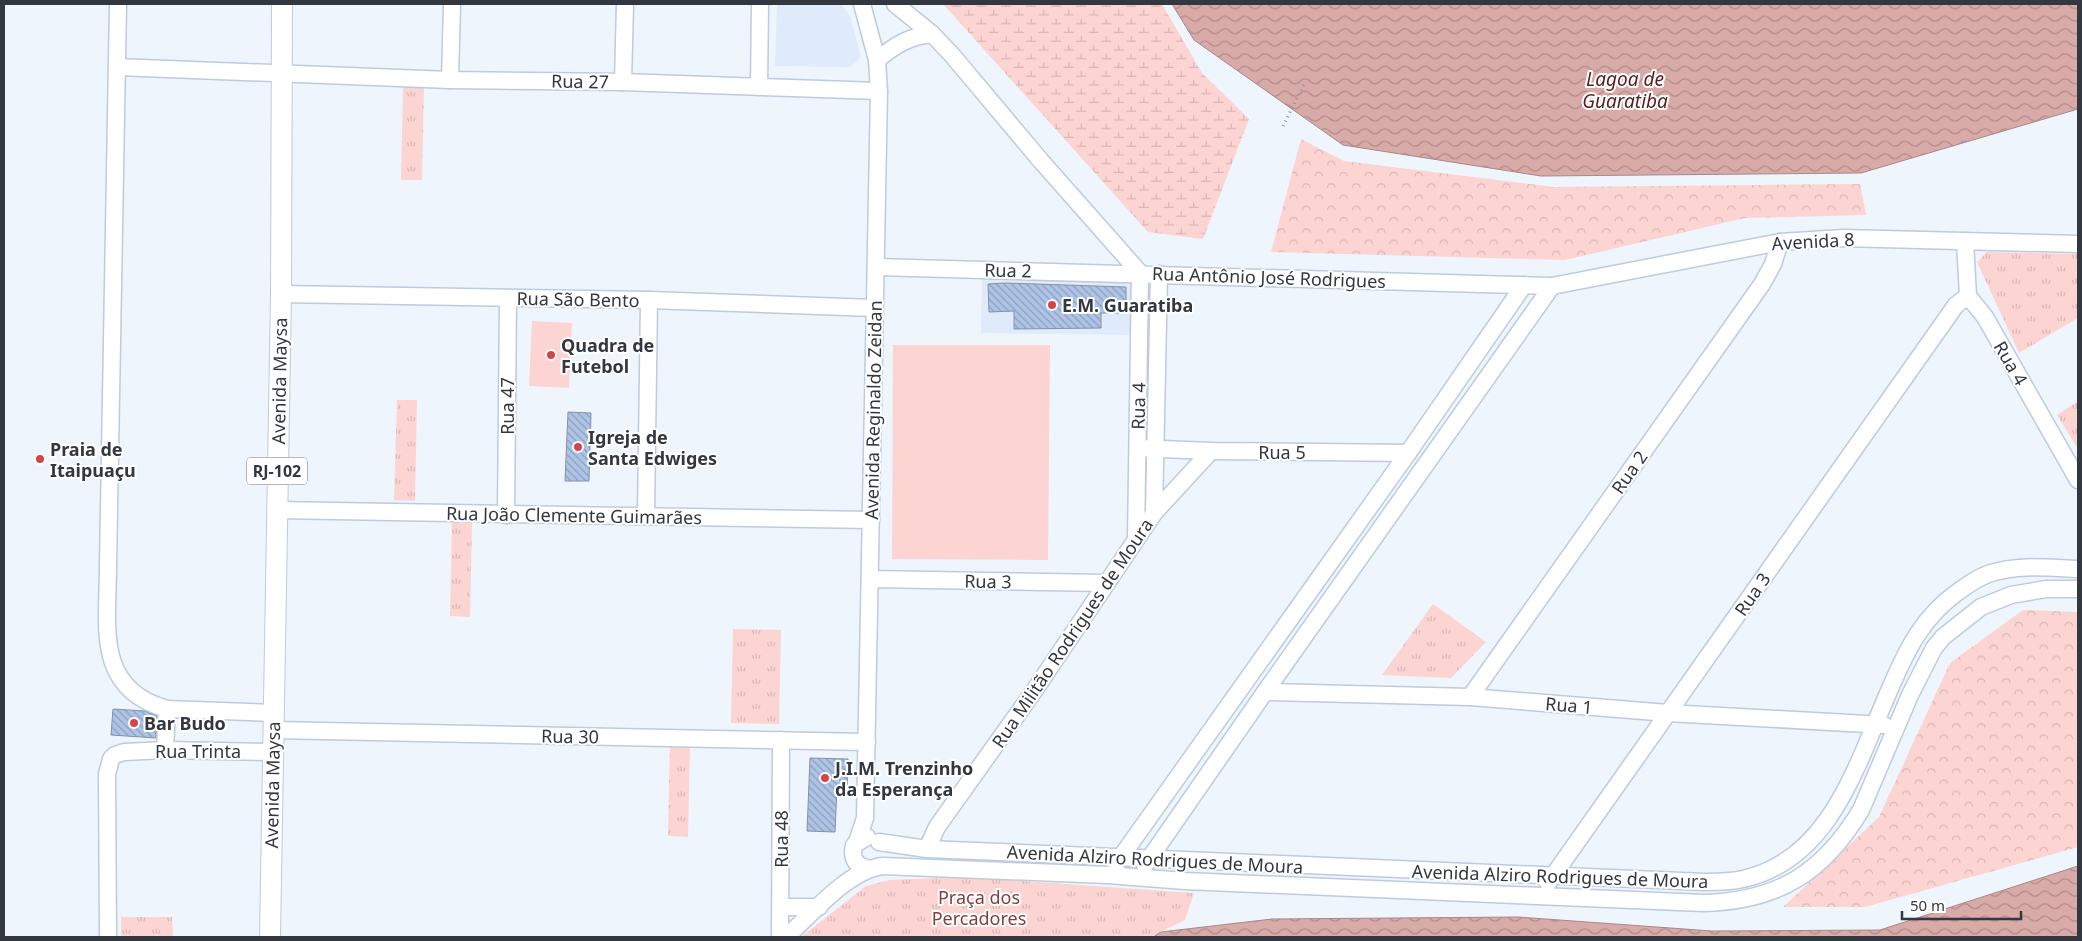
<svg xmlns="http://www.w3.org/2000/svg" width="2082" height="941" font-family="'Noto Sans',sans-serif">
<style>
.built{fill:#dfeafb}
.grass{fill:url(#grass-tufts)}
.forest{fill:url(#forest-crowns)}
.wetland{fill:url(#wetland-marsh)}
.pitch{fill:#fcd4d2}
.water{fill:url(#water-waves);stroke:#a78889}
.building{fill:url(#building-back-hatch);stroke:#8592a6}
.lines{fill:none;stroke-linecap:round;stroke-linejoin:round}
.minor-casing{stroke:#bdcbdf;stroke-width:19}
.major-casing{stroke:#bdcbdf;stroke-width:22}
.path{stroke:#8e939c;stroke-width:3;stroke-dasharray:1 4;stroke-linecap:butt}
.minor{stroke:#fff;stroke-width:16}
.major{stroke:#fff;stroke-width:20}
.poi-dot{fill:#d44449;stroke:#fff;stroke-width:2}
.labels{text-anchor:middle;dominant-baseline:central;stroke-width:4;stroke-linejoin:round;paint-order:stroke}
.shield{fill:#fff;stroke:#707379;stroke-width:1}
.shield-label{font-size:16px;font-weight:bold;fill:#323740}
.street-label{font-size:18px;fill:#323740;stroke:#fff}
.poi-label{font-size:18px;font-weight:bold;fill:#323740;stroke:#fff;text-anchor:start}
.park-label{font-size:18px;fill:#7d403f;stroke:#fff}
.water-label{font-size:19px;font-style:italic;fill:#571e1e;stroke:#fff}
</style>
<defs>
<pattern id="grass-tufts" width="24" height="20" patternUnits="userSpaceOnUse" patternTransform="scale(1.25)"><rect width="24" height="20" fill="#fcd4d2"/><path d="M3 7l-1-3M5 7V3M7 7l1-3M15 17l-1-3M17 17v-4M19 17l1-3" fill="none" stroke="#d8b7b5"/></pattern>
<pattern id="forest-crowns" width="20" height="18" patternUnits="userSpaceOnUse" patternTransform="scale(1.25)"><rect width="20" height="18" fill="#fcd4d2"/><path d="M2 6a3 3 0 1 1 6 0M12 15a3 3 0 1 1 6 0" fill="none" stroke="#d8b7b5"/></pattern>
<pattern id="wetland-marsh" width="20" height="14" patternUnits="userSpaceOnUse" patternTransform="scale(1.25)"><rect width="20" height="14" fill="#fcd4d2"/><path d="M1 5h8M5 5V1M11 12h8M15 12V8" fill="none" stroke="#d8b7b5"/></pattern>
<pattern id="water-waves" width="16" height="10" patternUnits="userSpaceOnUse" patternTransform="scale(1.25)"><rect width="16" height="10" fill="#d9aba8"/><path d="M0 5q4-4 8 0t8 0" fill="none" stroke="#b18c8a"/></pattern>
<pattern id="building-back-hatch" width="6" height="6" patternUnits="userSpaceOnUse" patternTransform="scale(1.25)"><rect width="6" height="6" fill="#adc4e6"/><path d="M-1 5l2 2M0 0l6 6M5-1l2 2" fill="none" stroke="#8da0bc"/></pattern>
</defs>
<rect width="100%" height="100%" fill="#eff5fd"/>
<g class="built">
<path d="M777,4H841L850,16L861,57L850,67L775,66Z"/>
<path d="M982,276L1135,277V335L981,333Z"/>
</g>
<g class="grass">
<path d="M403,86H424L422,180H401Z"/>
<path d="M1987,252L2078,254V318L2019,353L1977,262Z"/>
<path d="M397,400H417L415,501L394,500Z"/>
<path d="M2078,401V449L2057,415Z"/>
<path d="M452,522L472,523L470,617L450,616Z"/>
<path d="M1433,604L1486,642L1451,678L1382,675Z"/>
<path d="M733,629L781,630L779,724L731,723Z"/>
<path d="M670,742L690,743L688,837L668,836Z"/>
<path d="M966,877L1194,893L1185,920L1150,937H801L866,886L889,880Z"/>
<path d="M121,917H172L173,937H121Z"/>
</g>
<g class="forest">
<path d="M1301,139L1344,161L1554,187L1860,184L1866,215L1745,218L1565,260L1271,252Z"/>
<path d="M2023,610L2078,612V847L1865,907H1783L1879,817L1950,663Z"/>
</g>
<path class="wetland" d="M943,4H1162L1202,73L1249,119L1203,239L1148,232Z"/>
<g class="pitch">
<path d="M532,321L572,323L569,388L529,386Z"/>
<path d="M893,345H1050L1048,560L892,559Z"/>
</g>
<g class="water">
<path d="M1172,4H2078V109L1861,173L1541,176L1343,145L1194,40Z"/>
<path d="M2078,866V937H1153L1161,932L1272,919L1518,917L1712,931L1880,930Z"/>
</g>
<g class="building">
<path d="M1005,283L1126,287V313H1101V328L1014,329V311L989,312L988,284Z"/>
<path d="M568,412L591,413L589,481H565Z"/>
<path d="M113,709L145,711L157,716L156,738L111,735Z"/>
<path d="M810,758L848,759L847,789L837,788L835,832L807,831Z"/>
</g>
<g class="lines">
<g class="minor-casing">
<g id="minor">
<path d="M118,4L108,566C108,626 94,689 167,709L273,713"/>
<path d="M895,4L932,34L952,55L1041,161L1140,273"/>
<path d="M877,60C894,46 909,36 932,34"/>
<path d="M117,67L450,80L623,82L879,91"/>
<path d="M450,80L452,4"/>
<path d="M623,82L625,4"/>
<path d="M759,87L760,4"/>
<path d="M1965,241L1968,296L1985,317L2078,480"/>
<path d="M876,267L1552,286L1780,242L1843,238L2078,244"/>
<path d="M281,294L649,300L874,308"/>
<path d="M1138,448L1211,451L1408,453"/>
<path d="M276,510L871,520"/>
<path d="M1154,513L1159,274"/>
<path d="M506,515L508,298"/>
<path d="M646,515L649,300"/>
<path d="M1136,539L1140,273"/>
<path d="M870,579L1106,583"/>
<path d="M1265,692L1470,697L1668,713L1884,725"/>
<path d="M1470,697L1762,284L1773,264L1780,242"/>
<path d="M273,730L867,742"/>
<path d="M165,750L167,709"/>
<path d="M867,837L854,845C851,857 855,866 867,868"/>
<path d="M857,842L865,818L879,91L877,60L862,4"/>
<path d="M879,842L927,849L1705,882C1717,882 1730,882 1743,879C1834,859 1859,756 1893,682C1908,647 1924,617 1955,594C1966,586 1978,577 1991,573C2019,564 2050,568 2078,569"/>
<path d="M927,849L937,827L1034,691L1154,513L1211,451"/>
<path d="M1116,864L1408,453L1524,285"/>
<path d="M1145,865L1265,692L1552,286"/>
<path d="M1548,883L1956,305L1968,296"/>
<path d="M781,907H819"/>
<path d="M108,937L107,774L111,759L115,755L124,752L165,750L273,752"/>
<path d="M780,937L781,740"/>
<path d="M786,937C812,914 848,870 883,866L1108,875L1185,881L1704,903C1778,901 1823,873 1861,810L1910,695L1934,648L1943,637L1981,607L2011,595L2046,589H2078"/>
</g>
</g>
<g class="major-casing">
<path id="major" d="M270,937L281,294L282,4"/>
</g>
<path class="path" d="M1283,126L1305,82"/>
<use href="#minor" class="minor"/>
<use href="#major" class="major"/>
</g>
<g class="poi-dot">
<circle cx="1052" cy="305" r="5"/>
<circle cx="551" cy="355" r="5"/>
<circle cx="578" cy="447" r="5"/>
<circle cx="40" cy="459" r="5"/>
<circle cx="134" cy="723" r="5"/>
<circle cx="825" cy="778" r="5"/>
</g>
<g class="labels">
<rect class="shield" x="247" y="457.5" width="60" height="27" rx="4"/>
<g class="shield-label">
<text x="277" y="471">RJ-102</text>
</g>
<g class="street-label">
<text transform="translate(580 81) rotate(1)">Rua 27</text>
<text transform="translate(1813 241) rotate(-3)">Avenida 8</text>
<text transform="translate(1008 270) rotate(1)">Rua 2</text>
<text transform="translate(1269 277) rotate(2)">Rua Antônio José Rodrigues</text>
<text transform="translate(578 299) rotate(1)">Rua São Bento</text>
<text transform="translate(2011 363) rotate(60)">Rua 4</text>
<text transform="translate(279 381) rotate(-89)">Avenida Maysa</text>
<text transform="translate(507 406) rotate(-90)">Rua 47</text>
<text transform="translate(1138 406) rotate(-89)">Rua 4</text>
<text transform="translate(873 410) rotate(-89)">Avenida Reginaldo Zeidan</text>
<text x="1282" y="452">Rua 5</text>
<text transform="translate(1629 472) rotate(-55)">Rua 2</text>
<text transform="translate(574 515) rotate(1)">Rua João Clemente Guimarães</text>
<text transform="translate(988 581) rotate(1)">Rua 3</text>
<text transform="translate(1752 594) rotate(-55)">Rua 3</text>
<text transform="translate(1072 633) rotate(-56)">Rua Militão Rodrigues de Moura</text>
<text transform="translate(1569 705) rotate(5)">Rua 1</text>
<text transform="translate(570 736) rotate(1)">Rua 30</text>
<text x="198" y="751">Rua Trinta</text>
<text transform="translate(272 785) rotate(-89)">Avenida Maysa</text>
<text transform="translate(781 839) rotate(-90)">Rua 48</text>
<text transform="translate(1155 859) rotate(3)">Avenida Alziro Rodrigues de Moura</text>
<text transform="translate(1560 876) rotate(2)">Avenida Alziro Rodrigues de Moura</text>
</g>
<g class="poi-label">
<text x="1062" y="305">E.M. Guaratiba</text>
<text x="561" y="345">Quadra de<tspan x="561" dy="21">Futebol</tspan></text>
<text x="588" y="437">Igreja de<tspan x="588" dy="21">Santa Edwiges</tspan></text>
<text x="50" y="449">Praia de<tspan x="50" dy="21">Itaipuaçu</tspan></text>
<text x="144" y="723">Bar Budo</text>
<text x="835" y="768">J.I.M. Trenzinho<tspan x="835" dy="21">da Esperança</tspan></text>
</g>
<g class="park-label">
<text x="979" y="897">Praça dos<tspan x="979" dy="21">Percadores</tspan></text>
</g>
<g class="water-label">
<text x="1625" y="79">Lagoa de<tspan x="1625" dy="22">Guaratiba</tspan></text>
</g>
</g>
<rect width="2082" height="941" fill="none" stroke="#323740" stroke-width="10"/>
<path d="M1902 911v8h119v-8" fill="none" stroke="#323740" stroke-width="2.5"/>
<text x="1910" y="911" font-size="15" fill="#323740" stroke="#ffffff" stroke-width="4" paint-order="stroke">50 m</text>
</svg>
